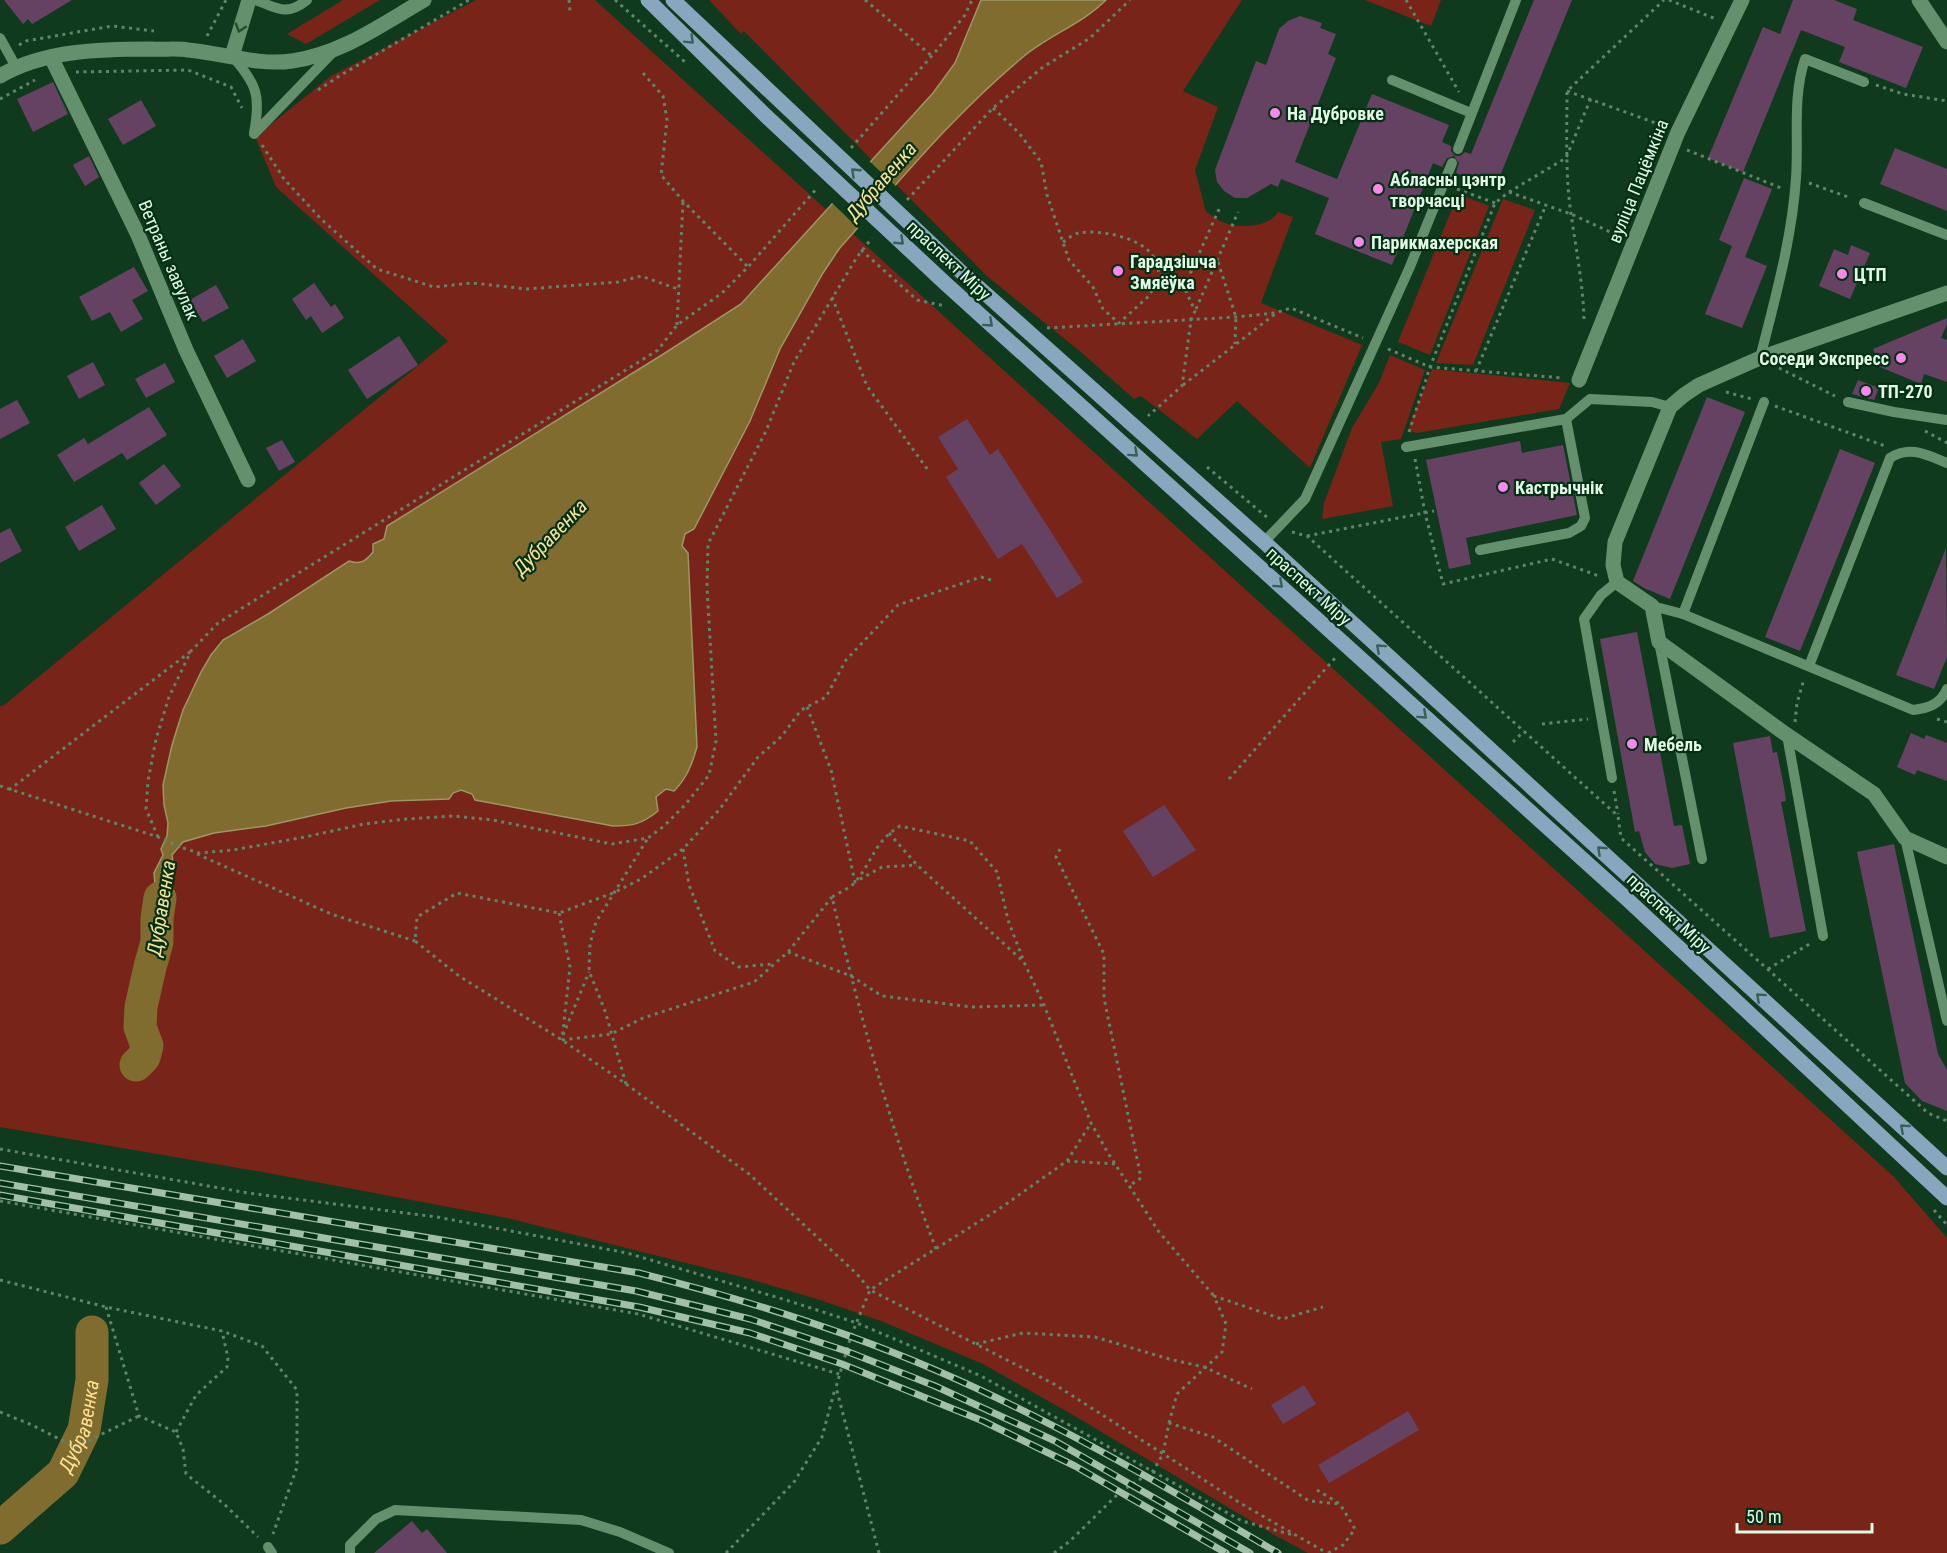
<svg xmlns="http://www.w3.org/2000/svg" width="1947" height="1553" font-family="'Roboto Condensed',sans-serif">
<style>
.green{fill:#782418}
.water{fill:#806c2f;stroke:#9d9666;stroke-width:1.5}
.pier{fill:#103a1e}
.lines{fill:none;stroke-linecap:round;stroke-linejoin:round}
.river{stroke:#806c2f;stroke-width:33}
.building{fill:#664262}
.path{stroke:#61846b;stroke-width:3;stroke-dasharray:3 4.5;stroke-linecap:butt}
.service{stroke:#65906e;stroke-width:10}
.pedestrian{stroke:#65906e;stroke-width:15}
.minor{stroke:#65906e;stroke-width:15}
.secondary{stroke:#65906e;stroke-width:15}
.primary{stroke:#88a6be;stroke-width:15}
.rail-casing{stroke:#a2bfa9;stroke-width:7}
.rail{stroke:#033014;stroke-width:4.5;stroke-dasharray:14;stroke-linecap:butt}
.oneway{stroke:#204d2f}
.oneway2{stroke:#385f58}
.poi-dot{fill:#f788ec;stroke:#033014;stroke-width:2}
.labels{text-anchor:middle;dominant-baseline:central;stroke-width:4.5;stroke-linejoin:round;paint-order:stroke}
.poi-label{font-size:18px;font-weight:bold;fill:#e2f9e6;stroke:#033014;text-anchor:start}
.street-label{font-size:18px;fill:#e2f9e6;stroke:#033014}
.water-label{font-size:20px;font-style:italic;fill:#fde293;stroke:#033014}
</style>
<rect width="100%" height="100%" fill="#103a1e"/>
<g class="green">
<path d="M343,0H380L306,44L287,34Z"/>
<path d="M476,0H595L1894,1177L1947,1238V1553H1308L1278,1537L1073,1415L983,1364L881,1321L817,1299L746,1278L507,1218L268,1173L0,1127V706H3L448,341L276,187L256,139L265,130V129L331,76Z"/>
<path d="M709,0H1242L1183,91L1218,107L1195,170L1206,212C1213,216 1220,222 1228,224C1243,228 1270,227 1278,212L1293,217L1261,303L1362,345L1310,468L1237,401L1197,439L1141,396L1134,399L1082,353L987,276L744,31L741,34Z"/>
<path d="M1365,0H1441L1431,26Z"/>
<path d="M1458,194L1489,206L1430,355L1398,342Z"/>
<path d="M1503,199L1535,210L1473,365L1436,363Z"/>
<path d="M1390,355L1425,370L1401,439L1381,442L1393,506L1322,519L1324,503L1352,428L1379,383Z"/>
<path d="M1432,369L1570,383L1559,409L1417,433L1410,431L1409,426Z"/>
</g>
<path class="water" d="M981,0H1106C1082,24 1049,35 1023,57C955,113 898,183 839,249L823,273L780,349L750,421L694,529L685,534L682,546L688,553L697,747C692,764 687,778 674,791L666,789L656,797L658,811C642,824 633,826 613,826L475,800L472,794L461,790L453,793L449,799L391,801L346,808L266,826L214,833L183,842L172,855C175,869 168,882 166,896C164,914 163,924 157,942L153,938L151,915L155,884L154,873L163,855L161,849L167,836L168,823L164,805L163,785L172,745L183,710L201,672L211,655L223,640L268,614L349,561C360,565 366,561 373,552V544L384,539L387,526L665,353L741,304L933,93L955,63Z"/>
<path class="pier" d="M868,160L898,188L860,230L830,201Z"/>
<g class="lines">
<g class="river">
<path d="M136,1065L144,1057L147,1046L140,1027L141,1007L150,967L157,942V918L160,898"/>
<path id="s1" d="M0,1528L63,1473L84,1430L92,1380V1332"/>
</g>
</g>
<g class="building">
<path d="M4,0H72L32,24L28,19L23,24Z"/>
<path d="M1534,0H1572L1495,188L1456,173L1459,163L1454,156L1447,158L1442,167L1433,163L1392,265L1315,234L1329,198L1281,179L1278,187L1271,184L1247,198H1235L1224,191L1217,182L1215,170L1256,61L1266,65L1279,29L1288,21L1300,16L1322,23L1320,28L1336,34L1328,54L1336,58L1295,162L1337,179L1372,94L1449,125L1442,142L1451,146V151L1455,156H1460L1465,152L1471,154Z"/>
<path d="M1793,0H1834L1857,9L1853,20L1923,47L1906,88L1839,62L1845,47L1801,30L1743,172L1708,158L1763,27L1780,34Z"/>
<path d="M53,82L68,114L33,132L17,99Z"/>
<path d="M141,100L156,126L123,145L108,119Z"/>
<path d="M1895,148L1947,169V211L1880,184Z"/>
<path d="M89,156L99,177L85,186L73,165Z"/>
<path d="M1744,178L1772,189L1745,257L1767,266L1742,328L1705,314L1732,246L1719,240Z"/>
<path d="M1851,245L1870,253L1850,299L1819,286L1834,249L1848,255Z"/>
<path d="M134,267L148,291L132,300L143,319L121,332L110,312L92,321L79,297Z"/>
<path d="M314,283L331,307L335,304L344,318L322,333L311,316L306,320L292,299Z"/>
<path d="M216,285L229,308L203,322L190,300Z"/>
<path d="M1947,318V324L1941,338L1947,340V382L1924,374L1921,384L1880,367L1873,349Z"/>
<path d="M399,336L418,365L367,399L348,370Z"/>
<path d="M243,339L256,361L227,378L214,356Z"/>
<path d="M93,362L105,385L79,399L67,376Z"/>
<path d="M165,363L175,382L146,398L135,379Z"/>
<path d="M1858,380L1879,388L1874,400L1852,394Z"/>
<path d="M1707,397L1745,412L1670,599L1644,588L1633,581Z"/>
<path d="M17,400L30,423L0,439V409Z"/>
<path d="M149,407L167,435L127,460L122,453L74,482L57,455L84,438L88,444Z"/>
<path d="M967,419L990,455L998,449L1083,582L1057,598L1022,544L998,559L946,477L958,469L938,437Z"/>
<path d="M282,440L295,462L279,471L266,448Z"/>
<path d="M1520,441L1522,453L1563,445L1577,515L1466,538L1471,564L1449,569L1426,460Z"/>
<path d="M1840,449L1875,463L1800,651L1765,637Z"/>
<path d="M164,464L181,486L156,505L139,483Z"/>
<path d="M102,505L116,529L79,551L65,527Z"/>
<path d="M10,528L22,551L0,563V533Z"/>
<path d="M1946,548L1947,657L1934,689L1896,675Z"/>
<path d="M1637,632L1674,826L1682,825L1690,864L1672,868L1655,864L1645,852L1639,831L1635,832L1600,639Z"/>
<path d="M1911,733L1924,739L1926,735L1947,743V781L1917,770L1915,775L1897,767Z"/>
<path d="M1770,736L1773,753L1777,752L1784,787L1786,801L1781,802L1806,931L1770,938L1733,743Z"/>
<path d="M1164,805L1196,850L1153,877L1123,831Z"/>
<path d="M1894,844L1938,1054L1947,1070V1111L1922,1101L1905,1083L1857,852Z"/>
<path d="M1304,1385L1316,1404L1283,1424L1271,1405Z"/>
<path d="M1408,1411L1419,1430L1329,1483L1318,1465Z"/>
<path d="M412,1521L422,1533L427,1529L447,1553H374Z"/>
</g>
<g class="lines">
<g class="path">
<path d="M569,0L570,11"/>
<path d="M615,0L685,62"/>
<path d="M865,0L932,56"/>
<path d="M1406,0L1459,92"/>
<path d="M1669,0L1716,19"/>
<path d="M207,36L226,0"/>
<path d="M19,45L26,41L112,26L154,31"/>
<path d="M76,72L188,70L231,87L242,108"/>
<path d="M643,73L663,96L667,120L661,175L683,201L748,267"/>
<path d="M1876,85L1903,94L1947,101"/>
<path d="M318,90L341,75L469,0"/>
<path d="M1567,91L1664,126"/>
<path d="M0,99L35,80"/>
<path d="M993,108L1019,133L1041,162L1047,195L1069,260L1093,287L1103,309L1119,323L1149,296L1160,276"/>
<path d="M262,145L284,179L321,219L377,269L434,287L472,283L527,289L618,282L641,276L678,289"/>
<path d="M851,148L936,51L965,15L972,0"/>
<path d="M1687,150L1781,188"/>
<path d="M1809,183L1851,198"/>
<path d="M1457,189L1495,203"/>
<path d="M1509,192L1571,214L1619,236"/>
<path d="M907,200L993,108L1043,67L1090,38L1130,0"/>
<path d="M1063,242C1068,239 1073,234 1079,233C1100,229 1144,238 1154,258C1157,263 1158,270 1160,276L1184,287L1195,311L1191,320L1182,386L1148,416"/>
<path d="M861,250L917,300L945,306"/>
<path d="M1218,262L1236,317L1235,344"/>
<path d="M1184,287L1220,207"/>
<path d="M832,297L867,386L928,470"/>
<path d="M1196,309L1238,212"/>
<path d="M1584,319C1583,284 1576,249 1571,214C1565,173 1567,132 1567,91L1664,0"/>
<path d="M677,325L683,201"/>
<path d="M1047,328L1236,317L1275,313L1291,308L1363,338"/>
<path d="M1388,349L1430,367L1563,378"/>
<path d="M1779,368L1835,396"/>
<path d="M1476,371L1546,205"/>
<path d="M1183,385L1275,314"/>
<path d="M1726,392L1752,399"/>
<path d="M1775,406L1885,446"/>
<path d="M1925,431L1947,443"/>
<path d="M1409,432L1430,367L1495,203L1509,192L1566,158L1591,98"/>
<path d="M1415,459L1425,513L1443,584L1552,559L1599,576"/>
<path d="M1207,467L1269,519"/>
<path d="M1292,532L1307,536L1618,816L1621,838L1928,1113L1947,1121"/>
<path d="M1307,536L1434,511"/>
<path d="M991,580L981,577L898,605L846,660L826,697L801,710L782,736L758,757L719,810L683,849L641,879L613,893L559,913L457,893L417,917L415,941L459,976L562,1040L626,1084L749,1174L857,1274L870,1290L1054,1384L1240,1503L1327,1553"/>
<path d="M807,707L831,770L855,882L882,867L917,865"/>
<path d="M1937,719L1947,722"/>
<path d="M1795,722L1797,703L1804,679"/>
<path d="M1542,724L1588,719"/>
<path d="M1513,742L1524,731"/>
<path d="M1229,779L1336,657"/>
<path d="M0,786L158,837L183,848"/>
<path d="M9,790L190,652"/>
<path d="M1614,791L1618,814"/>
<path d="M889,833L917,865L1024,962"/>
<path d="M158,837L146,809L148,781L156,739L169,697L191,651L218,623L658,350L677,325L722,293L748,267L818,187"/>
<path d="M183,848L199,853L233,850L305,837L364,824L406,819L453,816L493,820L612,844L648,838L664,826L685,805L709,775L716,741L707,587L708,544L766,431L794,362L857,257L872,238"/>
<path d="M683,849L689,885L715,951L739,967L772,964"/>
<path d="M1060,849L1056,857L1104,954V998L1141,1178L1129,1186"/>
<path d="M197,854L331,914L415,941"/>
<path d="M559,913L570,967L562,1040"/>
<path d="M788,952L851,976L882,996L972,1007L1044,1005"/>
<path d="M1768,969L1811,943"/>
<path d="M563,1035L589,972"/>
<path d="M562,1040L611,1034L643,1018L754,982L788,952L832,897"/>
<path d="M626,1084L605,1011L589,971L590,944L596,922L648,838"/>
<path d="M0,1149L248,1193L437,1217L627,1253L786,1300L857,1323L981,1376L1242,1521L1293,1535"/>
<path d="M1067,1161L1115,1164"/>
<path d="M0,1201L638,1314L839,1374"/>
<path d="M1934,1210L1947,1225"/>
<path d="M936,1249C892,1134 860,1016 832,897C840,892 851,888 856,881C873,860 875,841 900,826L970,841L997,872L1008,920L1024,962L1044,1005L1091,1123L1108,1153L1159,1232L1214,1296"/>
<path d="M0,1280L106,1307L222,1331L262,1346L297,1390V1467L273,1534"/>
<path d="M106,1307L139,1416L176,1432L183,1449L186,1474L224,1504L258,1537"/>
<path d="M976,1344L1023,1333L1095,1337L1169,1359L1204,1367L1252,1389"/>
<path d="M0,1412L32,1425L75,1447L139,1416"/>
<path d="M1169,1423L1177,1394L1222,1352L1226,1324L1214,1296L1282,1319L1323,1307"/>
<path d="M176,1432L196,1395L227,1367L228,1358L222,1331"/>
<path d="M1317,1490L1340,1504L1355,1529L1343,1545L1328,1553"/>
<path d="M726,1553L794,1482L822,1437L835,1389"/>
<path d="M879,1553L836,1387L851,1336L870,1290L999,1209L1067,1161L1091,1123"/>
<path d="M1054,1553L1070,1541L1120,1492L1153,1471L1163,1454L1169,1423L1213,1437L1309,1501L1340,1504"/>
</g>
<g class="service">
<path d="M256,0C278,9 287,16 307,0"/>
<path d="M0,38L16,67"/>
<path d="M232,56C257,84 261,96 254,133"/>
<path d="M1392,80L1471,113"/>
<path d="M254,134L335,50"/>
<path d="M1458,149L1516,0"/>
<path d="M1864,203L1947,235"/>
<path d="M1760,358C1775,299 1792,239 1796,178C1799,138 1792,98 1805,59L1864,82"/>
<path d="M1848,402L1894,412L1947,420"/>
<path d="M1566,419L1590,399L1652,402L1670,407"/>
<path d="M1406,447L1566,419L1585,518L1581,526L1569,533L1480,550"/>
<path d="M1264,542L1305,499L1409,269L1452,163"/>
<path d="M1652,606L1683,614L1913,710C1928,708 1940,705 1947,689"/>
<path d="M1683,614L1764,402"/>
<path d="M1659,642L1702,859"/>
<path d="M1809,666L1890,458C1910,445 1927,455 1947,463"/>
<path d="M1787,735L1823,936"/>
<path d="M1612,778L1584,619L1601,595L1617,582"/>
<path d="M1905,838L1947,1021"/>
<path d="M268,1547L272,1553"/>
<path d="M350,1553V1545L376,1519L395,1510L581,1520L620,1532L669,1553"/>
</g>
<g class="pedestrian">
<path d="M1919,0L1947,42"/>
<path d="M1579,380L1678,132L1742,0"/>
</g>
<g class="minor">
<path d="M232,56L249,0"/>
<path d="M51,57L138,235L186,350L248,480"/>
<path d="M1947,293L1760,358L1699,385L1684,395L1670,407L1615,542L1613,565L1617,582L1652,606L1659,642L1787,735L1874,794L1905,838L1947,857"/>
</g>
<path class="secondary" d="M0,76C44,50 102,49 151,49C163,50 176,48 188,50C222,53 258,66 292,61C342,54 382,24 424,0"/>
<g class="primary">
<path d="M648,0L765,115L946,284L1628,900L1947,1198"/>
<path d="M673,0L959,270L1264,542L1947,1168"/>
</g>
<g class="rail-casing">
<g id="rail">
<path d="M0,1166L639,1273C739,1298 838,1328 933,1369C1053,1420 1166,1487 1278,1553"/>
<path d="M0,1183L636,1291L750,1319L846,1351L935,1386L1055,1441L1250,1553"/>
<path d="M0,1195L639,1307L750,1333L842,1364L983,1421L1075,1466L1226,1553"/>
</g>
</g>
<use href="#rail" class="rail"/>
</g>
<defs><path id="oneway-chevron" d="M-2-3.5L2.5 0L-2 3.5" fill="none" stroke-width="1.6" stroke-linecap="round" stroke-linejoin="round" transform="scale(1.5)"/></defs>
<use class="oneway" href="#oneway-chevron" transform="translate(240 28) rotate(107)"/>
<g class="oneway2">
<use href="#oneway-chevron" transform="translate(690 40) rotate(45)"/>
<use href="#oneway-chevron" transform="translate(855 172) rotate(-137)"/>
<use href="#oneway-chevron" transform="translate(900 241) rotate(43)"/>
<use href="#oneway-chevron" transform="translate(989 323) rotate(42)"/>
<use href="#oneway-chevron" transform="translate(1134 453) rotate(42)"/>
<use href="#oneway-chevron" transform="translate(1279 584) rotate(42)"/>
<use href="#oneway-chevron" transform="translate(1380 648) rotate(-138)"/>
<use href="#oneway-chevron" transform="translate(1423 715) rotate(42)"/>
<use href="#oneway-chevron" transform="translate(1601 850) rotate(-137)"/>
<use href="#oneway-chevron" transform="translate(1760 997) rotate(-138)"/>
<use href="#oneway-chevron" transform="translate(1904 1128) rotate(-138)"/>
</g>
<g class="poi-dot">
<circle cx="1275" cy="113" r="6"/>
<circle cx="1378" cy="189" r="6"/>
<circle cx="1359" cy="242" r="6"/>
<circle cx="1118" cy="271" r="6"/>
<circle cx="1842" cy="274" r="6"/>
<circle cx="1901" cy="358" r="6"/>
<circle cx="1866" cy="391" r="6"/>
<circle cx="1503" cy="487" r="6"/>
<circle cx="1632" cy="744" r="6"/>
</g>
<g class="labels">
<g class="poi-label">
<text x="1287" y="113">На Дубровке</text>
<text x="1390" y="179">Абласны цэнтр<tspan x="1390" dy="21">творчасці</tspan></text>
<text x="1371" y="242">Парикмахерская</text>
<text x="1130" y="261">Гарадзішча<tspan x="1130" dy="21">Змяёўка</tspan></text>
<text x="1854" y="274">ЦТП</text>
<text x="1889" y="358" text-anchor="end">Соседи Экспресс</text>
<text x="1878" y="391">ТП-270</text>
<text x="1515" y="487">Кастрычнік</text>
<text x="1644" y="744">Мебель</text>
</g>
<g class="street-label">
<text transform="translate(1638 181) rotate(-68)">вуліца Пацёмкіна</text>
<text transform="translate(169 260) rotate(67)">Ветраны завулак</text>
<text transform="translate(949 260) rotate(43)">праспект Міру</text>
<text transform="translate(1309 586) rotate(42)">праспект Міру</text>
<text transform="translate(1669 913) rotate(43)">праспект Міру</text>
</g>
<g class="water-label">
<text transform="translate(881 181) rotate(-49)">Дубравенка</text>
<text transform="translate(550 537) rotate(-46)">Дубравенка</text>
<text transform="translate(161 908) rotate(-81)">Дубравенка</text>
<text stroke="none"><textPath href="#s1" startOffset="134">Дубравенка</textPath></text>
</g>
</g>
<path d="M1737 1523v9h135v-9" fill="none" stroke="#e2f9e6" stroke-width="3"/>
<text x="1746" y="1523" font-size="18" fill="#e2f9e6" stroke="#033014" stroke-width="4.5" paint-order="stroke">50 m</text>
</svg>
